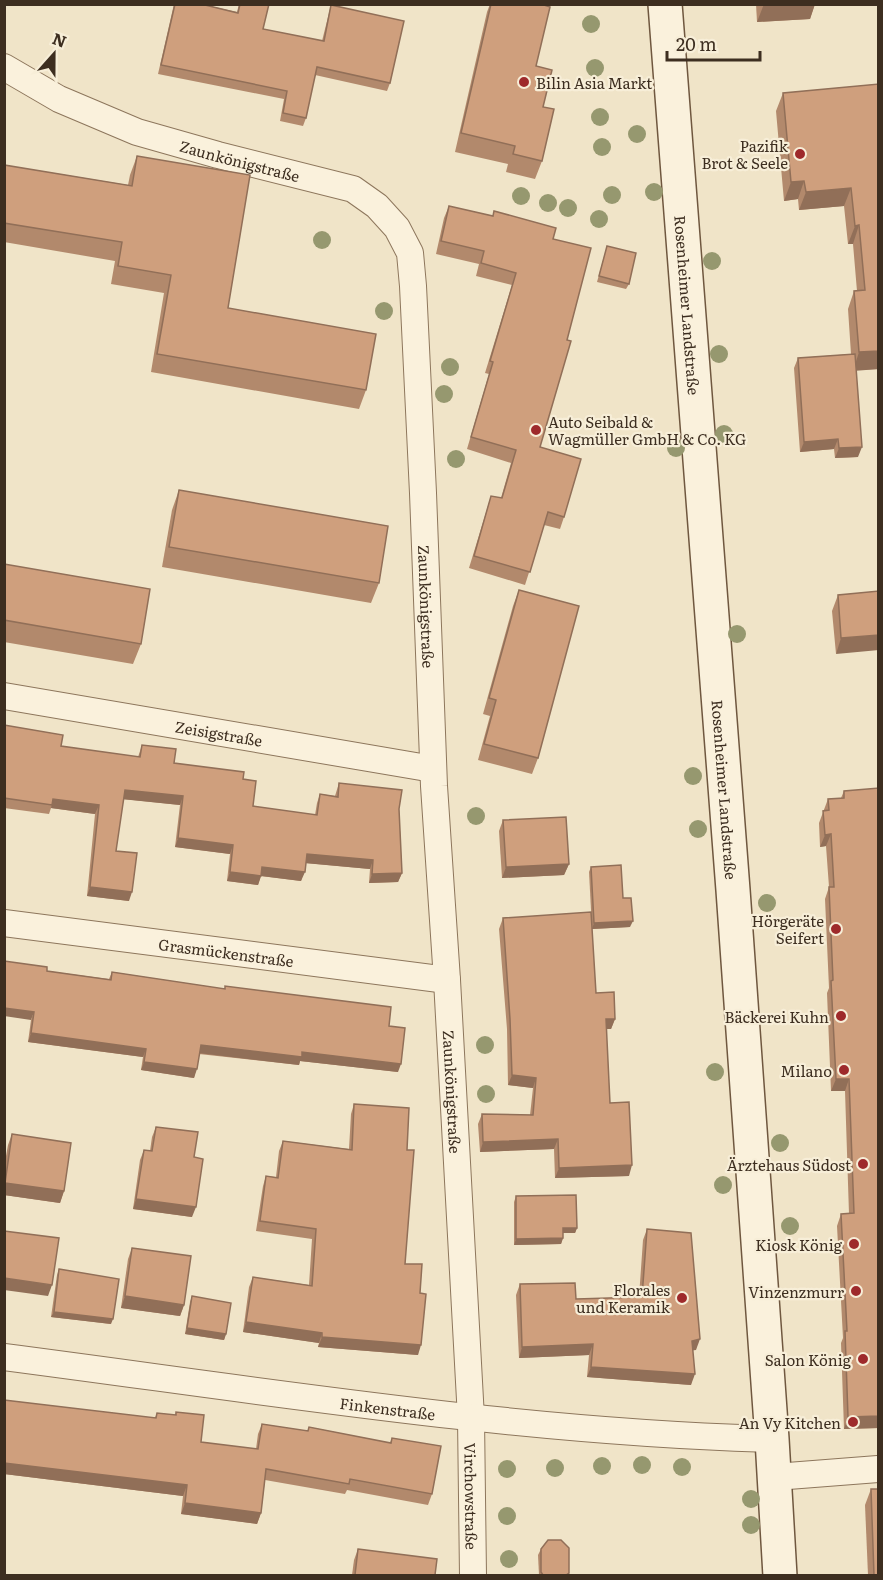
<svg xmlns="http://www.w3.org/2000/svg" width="883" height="1580" font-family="Literata,serif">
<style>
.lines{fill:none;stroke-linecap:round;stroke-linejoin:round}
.minor-casing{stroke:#8d765c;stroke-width:28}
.secondary-casing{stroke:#6f573f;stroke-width:36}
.minor{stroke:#faf1dc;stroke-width:26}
.secondary{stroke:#faf1dc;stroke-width:33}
.tree{fill:#96986f}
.wall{fill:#b2896c}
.shaded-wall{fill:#916f58}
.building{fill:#cf9f7d;stroke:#916f58;stroke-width:1.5}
.poi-dot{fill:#9e2a2b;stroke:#f7eed8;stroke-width:2}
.labels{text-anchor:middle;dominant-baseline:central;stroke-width:4.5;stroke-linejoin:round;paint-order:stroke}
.poi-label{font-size:15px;fill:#3d2e20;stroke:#f7eed8;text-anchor:end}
.street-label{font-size:15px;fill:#3d2e20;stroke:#f7eed8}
</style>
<rect width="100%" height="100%" fill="#f0e4c8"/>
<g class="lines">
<g class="minor-casing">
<g id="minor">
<path id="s1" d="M4,67L59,99L137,132L218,155L353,189L377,206L397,228L410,253L413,286L423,493L434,786L447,980L471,1418L473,1576"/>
<path id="s2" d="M4,696L433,769"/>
<path id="s3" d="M4,923L447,980"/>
<path id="s4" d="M4,1357C259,1390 515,1432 772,1439"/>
<path d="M775,1477L878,1469"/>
</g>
</g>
<g class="secondary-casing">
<g id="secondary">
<path id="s5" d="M665,4L733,890L772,1439L780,1576"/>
</g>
</g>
<use href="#minor" class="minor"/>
<use href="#secondary" class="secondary"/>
</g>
<g class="tree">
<circle cx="591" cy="24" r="9"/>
<circle cx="595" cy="68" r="9"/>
<circle cx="600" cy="117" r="9"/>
<circle cx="637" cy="134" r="9"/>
<circle cx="602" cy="147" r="9"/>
<circle cx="654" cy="192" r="9"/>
<circle cx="612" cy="195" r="9"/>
<circle cx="521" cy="196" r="9"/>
<circle cx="548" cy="203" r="9"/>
<circle cx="568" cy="208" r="9"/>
<circle cx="599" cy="219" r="9"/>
<circle cx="322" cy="240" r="9"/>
<circle cx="712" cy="261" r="9"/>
<circle cx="384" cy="311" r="9"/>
<circle cx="719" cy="354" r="9"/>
<circle cx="450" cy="367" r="9"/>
<circle cx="444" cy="394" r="9"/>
<circle cx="724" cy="434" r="9"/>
<circle cx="676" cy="448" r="9"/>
<circle cx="456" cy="459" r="9"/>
<circle cx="737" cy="634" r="9"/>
<circle cx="693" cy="776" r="9"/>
<circle cx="476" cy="816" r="9"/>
<circle cx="698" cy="829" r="9"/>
<circle cx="767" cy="903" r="9"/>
<circle cx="485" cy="1045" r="9"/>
<circle cx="715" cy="1072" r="9"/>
<circle cx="486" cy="1094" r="9"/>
<circle cx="780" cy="1143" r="9"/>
<circle cx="723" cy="1185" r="9"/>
<circle cx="790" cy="1226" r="9"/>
<circle cx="642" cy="1465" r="9"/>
<circle cx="602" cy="1466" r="9"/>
<circle cx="682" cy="1467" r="9"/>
<circle cx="555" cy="1468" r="9"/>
<circle cx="507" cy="1469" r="9"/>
<circle cx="751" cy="1499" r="9"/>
<circle cx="507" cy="1516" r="9"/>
<circle cx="751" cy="1525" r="9"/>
<circle cx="509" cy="1559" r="9"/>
</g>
<g class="wall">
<path d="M174,4H201L237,12L239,4H269L263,29L322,41L331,5L390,83L387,91L315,75L306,118L303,126L280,121L284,99L158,74Z"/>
<path d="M490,4H541L536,66L543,107L542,161L535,179L506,172L508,164L455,152L487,12Z"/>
<path d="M756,4H815L810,19L757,22Z"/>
<path d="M879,84V369L856,370L858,457L835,458L834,449L800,452L794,368L798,358L851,354L848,309L854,291H857L853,244H848L844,206L799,210L798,199L784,201L776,111L783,93Z"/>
<path d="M137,156L228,308L366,390L359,409L151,372L164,293L111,284L115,261L4,242V165L128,185L130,175Z"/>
<path d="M449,206L553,239L540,447L564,517L560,529L544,525L525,585L469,568L491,496L501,498L511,463L467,449L489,374L485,373L512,285L476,276L479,264L436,254L444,218Z"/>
<path d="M607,246L629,284L626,289L597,282Z"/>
<path d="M179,490L379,583L371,603L162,567L172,510Z"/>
<path d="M4,564L141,644L133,664L4,642Z"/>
<path d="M519,590L538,758L532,774L478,760L490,716L483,714L513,606Z"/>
<path d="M879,591L836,654L832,611L838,595Z"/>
<path d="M4,725L61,746L138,757L142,745L174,763L243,779L253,806L315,815L317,803L320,794L335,796L339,783L399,809L402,873L398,882L369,883L370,869L306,863L301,881L261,876L258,885L227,881L230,854L175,847L180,805L123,799L116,851L129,901L87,896L95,814L51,808L49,814L4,808Z"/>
<path d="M844,791L879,1428L844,1429L841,1343L843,1338L837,1226L841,1214H849L845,1091H831L827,993L829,988L825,899L829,887L826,846L820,847L819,823L828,799L841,798Z"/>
<path d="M503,820L569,864L564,875L502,878L499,831Z"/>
<path d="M591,867L623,898L630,927L592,929L589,872Z"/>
<path d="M503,918L596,993L615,1019L611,1029H606L610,1103L629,1176L555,1178L554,1149L480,1152L478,1124L482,1114L530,1115L533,1088L508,1085L507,1029L499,929Z"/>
<path d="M47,971L109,979L112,972L225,989V986L389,1026L398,1072L300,1061L299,1065L199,1054L194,1078L141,1070L143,1057L28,1042L31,1020Z"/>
<path d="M354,1104L407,1150L405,1264L420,1293L418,1355L318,1347L319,1343L243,1332L249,1287L253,1277L309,1285L312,1239L256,1231L263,1186L266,1176L276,1177L279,1151L283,1141L349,1149L351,1114Z"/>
<path d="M156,1127L194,1157L192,1217L133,1209L140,1160L144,1150L150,1151L152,1137Z"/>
<path d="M12,1134L64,1191L60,1203L4,1195V1167L8,1145Z"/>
<path d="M516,1196L577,1228L575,1233H563V1238L561,1244L514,1245V1202Z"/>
<path d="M647,1229L696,1350H693L691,1385L587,1377L589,1355L519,1358L516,1295L520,1284L576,1299L639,1297L643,1240Z"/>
<path d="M132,1248L184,1305L180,1316L121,1308L128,1259Z"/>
<path d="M59,1269L111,1324L51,1317L57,1275Z"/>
<path d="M192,1296L226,1334L224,1340L185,1334L190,1302Z"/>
<path d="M4,1400L155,1418L157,1413L175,1415L176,1412L201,1442L256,1449L258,1434L262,1424L308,1431L309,1427L390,1443L392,1438L432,1494L428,1505L347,1490L345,1494L265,1480L261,1513L257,1524L181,1514L183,1496L4,1474Z"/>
<path d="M871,1489L879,1575H868L865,1505Z"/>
<path d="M358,1549L435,1575H352L354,1560Z"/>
<path d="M541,1549L568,1575H539L538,1555Z"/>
</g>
<g class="shaded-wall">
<path d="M764,4H815L810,19L757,22Z"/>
<path d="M804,181L798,199L784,201L791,182Z"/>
<path d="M851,188L844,206L799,210L806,192Z"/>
<path d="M859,225L853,244H848L855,226Z"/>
<path d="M879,351V369L853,371L859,352Z"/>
<path d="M838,439L834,449L800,452L804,442Z"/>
<path d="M862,447L858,457L835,458L839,448Z"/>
<path d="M879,635V650L836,654L841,638Z"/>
<path d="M125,790L183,796L180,805L121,799Z"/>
<path d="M53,799L99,805L95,814L51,808Z"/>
<path d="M831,834L826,846L820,847L825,835Z"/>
<path d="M178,838L233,845L230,854L175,847Z"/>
<path d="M307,854L373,860L370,869L304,863Z"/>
<path d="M569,864L564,875L502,878L506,867Z"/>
<path d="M262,867L305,872L301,881L261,876L258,885L227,881L230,872Z"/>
<path d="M402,873L398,882L369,883L372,874Z"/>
<path d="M90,887L132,892L129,901L87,896Z"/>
<path d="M633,921L630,927L592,929L594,923Z"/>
<path d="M4,1008L34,1012L31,1020L4,1016Z"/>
<path d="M606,1019H615L611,1029H602Z"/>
<path d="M31,1033L146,1049L143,1057L28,1042Z"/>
<path d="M201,1045L302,1052L401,1064L398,1072L300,1061L299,1065L198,1053Z"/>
<path d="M144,1062L197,1069L194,1078L141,1070Z"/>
<path d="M512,1075L536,1078L533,1088L508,1085Z"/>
<path d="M836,1079H849L845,1091H831Z"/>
<path d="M558,1139L554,1149L480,1152L483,1142Z"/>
<path d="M632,1165L629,1176L555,1178L559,1168Z"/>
<path d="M5,1183L64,1191L60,1203L4,1195Z"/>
<path d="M136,1199L196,1207L192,1217L133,1209Z"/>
<path d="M563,1228H577L575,1233H561Z"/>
<path d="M563,1238L561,1244L514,1245L516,1239Z"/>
<path d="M4,1278L52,1285L48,1296L4,1290Z"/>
<path d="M125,1296L184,1305L180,1316L121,1308Z"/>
<path d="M54,1312L113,1319L111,1324L51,1317Z"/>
<path d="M246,1322L322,1333L319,1343L243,1332Z"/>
<path d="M187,1328L226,1334L224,1340L185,1334Z"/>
<path d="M322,1337L421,1345L418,1355L318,1347Z"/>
<path d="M700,1339L696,1350L688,1351L692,1341Z"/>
<path d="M593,1344L589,1355L519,1358L522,1347Z"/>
<path d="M591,1367L695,1374L691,1385L587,1377Z"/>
<path d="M879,1416V1428L844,1429L848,1417Z"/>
<path d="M4,1463L187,1485L183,1496L4,1474Z"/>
<path d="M185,1503L261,1513L257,1524L181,1514Z"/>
</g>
<g class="building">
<path d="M175,4H201L238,13L240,4H269L263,29L324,41L331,5L404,21L390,83L317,67L306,118L283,113L287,91L161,65Z"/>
<path d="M491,4H541L550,7L536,66L552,70L543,107L554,109L542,161L513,154L515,146L461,133Z"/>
<path d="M879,84V351L859,352L854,291L865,290L859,225L855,226L851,188L806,192L804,181L791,182L783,93Z"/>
<path d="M137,156L250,175L228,308L376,334L366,390L157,354L171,275L118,266L122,242L4,223V165L132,186Z"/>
<path d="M449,206L493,216L494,211L556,228L553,239L591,248L567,340L571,341L540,447L581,459L564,517L548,512L530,572L474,556L491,496L502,498L516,450L471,437L493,362L490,361L516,273L481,263L484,251L441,241Z"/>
<path d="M607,246L636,253L629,284L599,276Z"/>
<path d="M855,354L862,447L839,448L838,439L804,442L798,358Z"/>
<path d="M179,490L388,526L379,583L169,547Z"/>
<path d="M4,564L150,589L141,644L4,620Z"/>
<path d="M519,590L579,606L538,758L484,744L496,700L489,698Z"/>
<path d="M879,591V635L841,638L838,595Z"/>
<path d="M4,725L63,735L61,746L140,757L142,745L176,749L174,763L244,772L243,779L256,781L253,806L317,815L320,794L338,797L339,783L402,790L399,809L402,873L372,874L373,860L307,854L305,872L262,867L261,876L230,872L233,845L178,838L183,796L125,790L116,851L137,853L132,892L90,887L99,805L53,799L52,805L4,798Z"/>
<path d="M879,788V1416L848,1417L845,1331H847L841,1214L854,1213L849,1079H836L831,981L833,980L829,887H834L831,834L825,835L823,811L829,810L828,799L844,798V791Z"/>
<path d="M566,817L569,864L506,867L503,820Z"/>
<path d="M621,865L623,898H631L633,921L594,923L591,867Z"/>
<path d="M591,912L596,993L614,992L615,1019H606L610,1103L629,1102L632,1165L559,1168L558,1139L483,1142L482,1114L533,1115L536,1078L512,1075L510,1019L503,918Z"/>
<path d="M4,961L47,967V971L111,980L112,972L225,989V986L391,1007L389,1026L405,1028L401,1064L302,1052V1057L201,1045L197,1069L144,1062L146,1049L31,1033L34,1012L4,1008Z"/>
<path d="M354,1104L409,1108L407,1150H414L405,1264H422L420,1293L426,1294L421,1345L322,1337V1333L246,1322L253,1277L312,1286L316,1229L260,1221L266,1176L278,1178L283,1141L352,1150Z"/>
<path d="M156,1127L198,1132L194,1157L203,1159L196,1207L136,1199L144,1150L152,1151Z"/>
<path d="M12,1134L71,1143L64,1191L5,1183Z"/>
<path d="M576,1195L577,1228H563V1238L516,1239V1196Z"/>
<path d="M647,1229L691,1233L700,1339L692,1341L695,1374L591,1367L593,1344L522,1347L520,1284L575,1283L576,1299L642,1297Z"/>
<path d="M4,1231L59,1238L52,1285L4,1278Z"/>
<path d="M132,1248L191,1256L184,1305L125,1296Z"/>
<path d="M59,1269L119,1279L113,1319L54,1312Z"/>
<path d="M192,1296L231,1303L226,1334L187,1328Z"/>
<path d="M4,1400L156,1418L157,1413L176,1415V1412L204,1415L201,1442L258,1449L262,1424L308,1431L309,1427L391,1443L392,1438L441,1446L432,1494L350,1479L349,1484L266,1469L261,1513L185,1503L187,1485L4,1463Z"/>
<path d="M871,1489H879V1575H874Z"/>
<path d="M548,1540H561L569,1548V1573L566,1575H543L541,1572V1549Z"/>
<path d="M358,1549L437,1559L435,1575H355Z"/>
</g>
<g class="poi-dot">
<circle cx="524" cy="82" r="6"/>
<circle cx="800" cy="154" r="6"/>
<circle cx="536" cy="430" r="6"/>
<circle cx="836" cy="929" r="6"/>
<circle cx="841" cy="1016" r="6"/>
<circle cx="844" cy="1070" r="6"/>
<circle cx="863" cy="1164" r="6"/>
<circle cx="854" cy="1244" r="6"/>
<circle cx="856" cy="1291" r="6"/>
<circle cx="682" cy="1298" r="6"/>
<circle cx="863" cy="1359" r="6"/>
<circle cx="853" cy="1422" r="6"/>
</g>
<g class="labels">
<g class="poi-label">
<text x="536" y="82" text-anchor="start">Bilin Asia Markt</text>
<text x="788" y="145">Pazifik<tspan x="788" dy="17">Brot &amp; Seele</tspan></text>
<text x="548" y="421" text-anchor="start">Auto Seibald &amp;<tspan x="548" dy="17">Wagmüller GmbH &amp; Co. KG</tspan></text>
<text x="824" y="920">Hörgeräte<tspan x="824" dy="17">Seifert</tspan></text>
<text x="829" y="1016">Bäckerei Kuhn</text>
<text x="832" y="1070">Milano</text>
<text x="851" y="1164">Ärztehaus Südost</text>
<text x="842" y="1244">Kiosk König</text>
<text x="670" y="1289">Florales<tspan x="670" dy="17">und Keramik</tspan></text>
<text x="844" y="1291">Vinzenzmurr</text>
<text x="851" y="1359">Salon König</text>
<text x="841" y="1422">An Vy Kitchen</text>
</g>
<g class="street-label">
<text stroke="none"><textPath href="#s1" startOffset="255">Zaunkönigstraße</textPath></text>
<text stroke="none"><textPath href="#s5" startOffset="302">Rosenheimer Landstraße</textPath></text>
<text stroke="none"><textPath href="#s1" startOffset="813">Zaunkönigstraße</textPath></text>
<text stroke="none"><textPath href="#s2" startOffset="218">Zeisigstraße</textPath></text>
<text stroke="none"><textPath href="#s5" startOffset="788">Rosenheimer Landstraße</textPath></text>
<text stroke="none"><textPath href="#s3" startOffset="224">Grasmückenstraße</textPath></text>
<text stroke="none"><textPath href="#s1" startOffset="1299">Zaunkönigstraße</textPath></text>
<text stroke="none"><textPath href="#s4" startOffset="387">Finkenstraße</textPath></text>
<text stroke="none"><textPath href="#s1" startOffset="1704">Virchowstraße</textPath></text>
</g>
</g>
<rect width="883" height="1580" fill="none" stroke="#3d2e20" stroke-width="12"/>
<g transform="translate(54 54) rotate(21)" stroke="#f7eed8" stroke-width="4.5" paint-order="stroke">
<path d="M0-4.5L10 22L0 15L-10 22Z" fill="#3d2e20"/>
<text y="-9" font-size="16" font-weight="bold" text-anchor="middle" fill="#3d2e20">N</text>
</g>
<path d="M667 51v9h93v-9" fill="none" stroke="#3d2e20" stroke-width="3"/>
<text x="676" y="51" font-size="18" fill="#3d2e20" stroke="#f7eed8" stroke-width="4.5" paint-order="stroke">20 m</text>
</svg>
